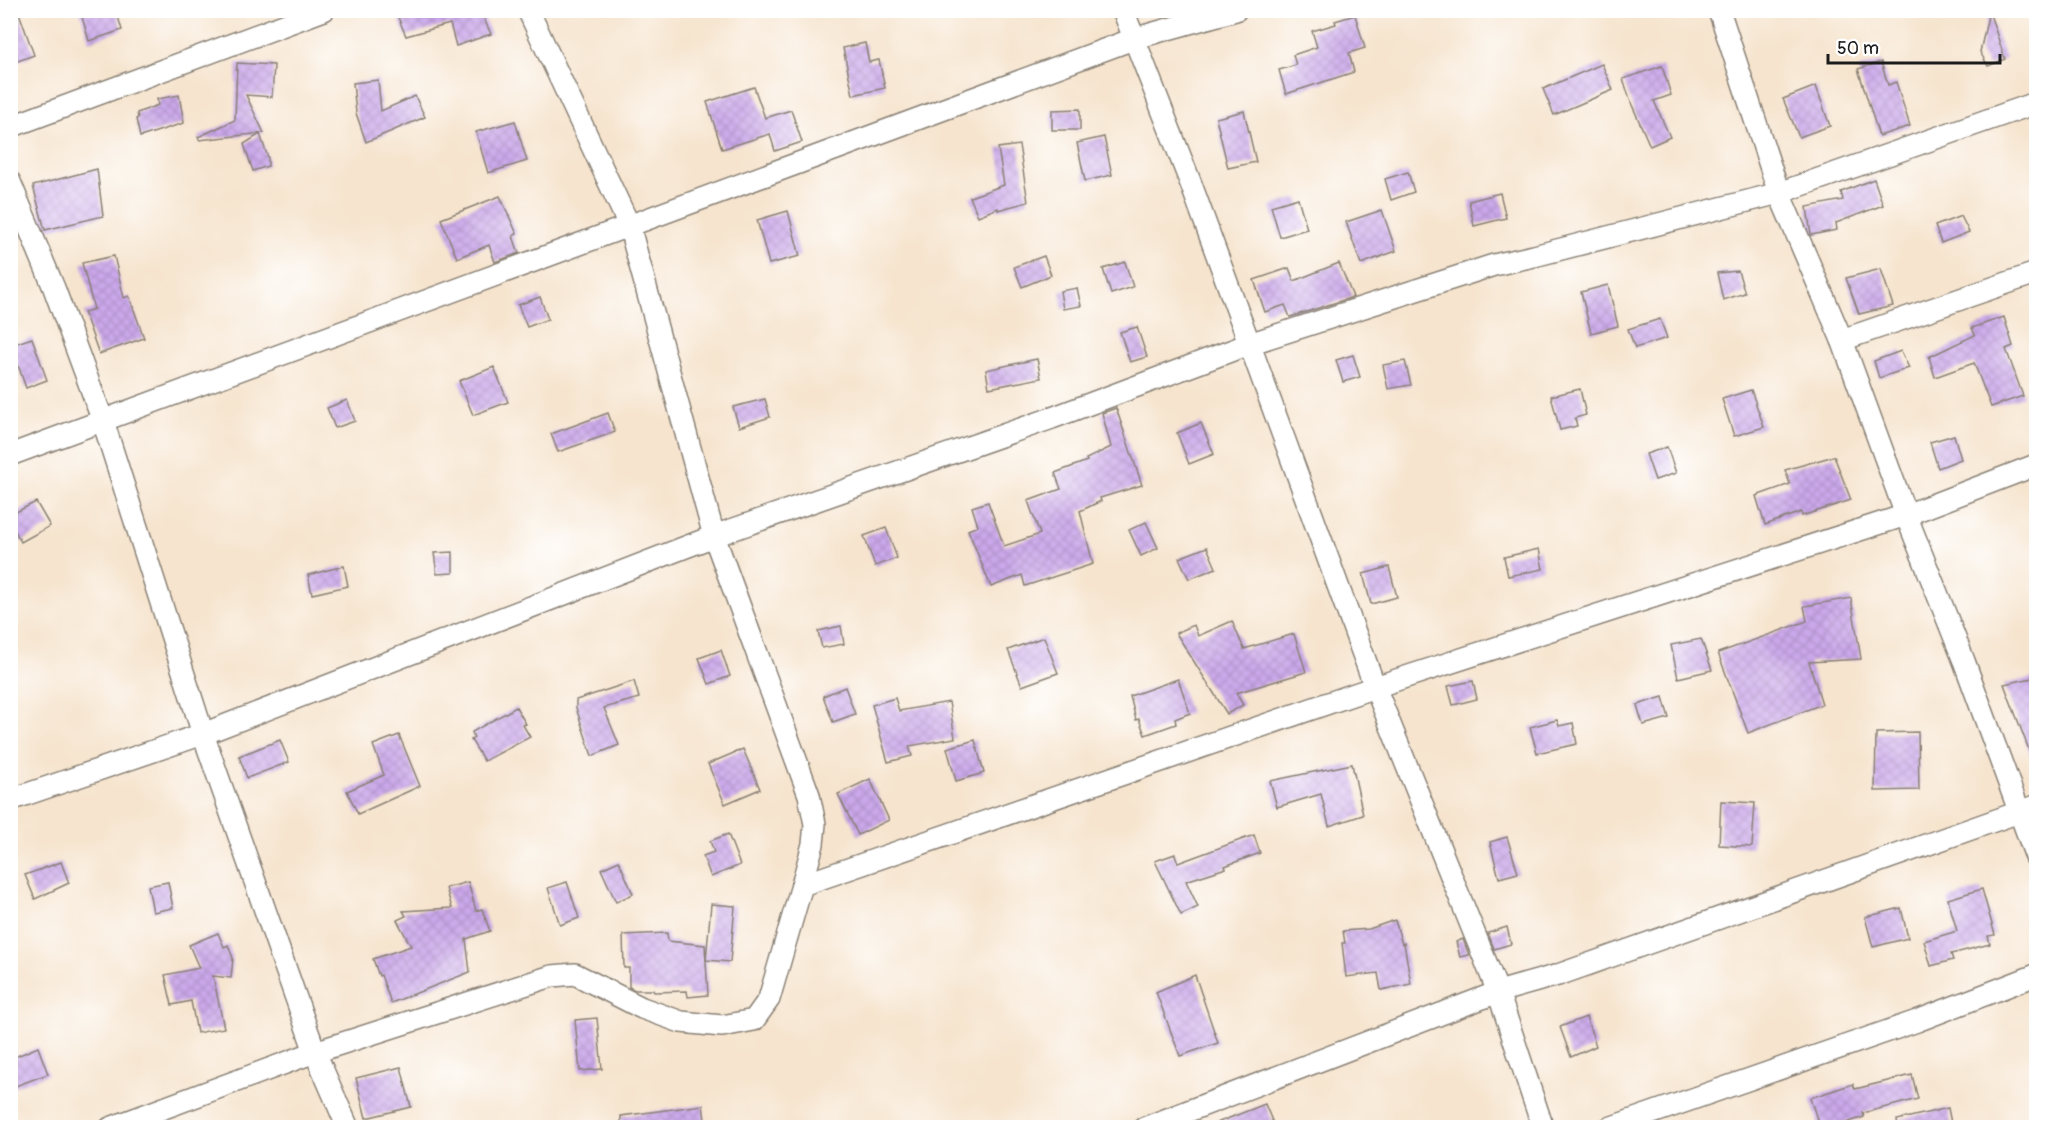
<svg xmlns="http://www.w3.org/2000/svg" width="2047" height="1138" font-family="Pangolin,sans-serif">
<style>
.building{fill:url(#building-cross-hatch)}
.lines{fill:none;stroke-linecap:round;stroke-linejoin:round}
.street-casing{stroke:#898075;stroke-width:24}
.street{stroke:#fff;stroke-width:21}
</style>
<defs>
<pattern id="building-cross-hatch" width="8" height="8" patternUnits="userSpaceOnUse" patternTransform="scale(1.5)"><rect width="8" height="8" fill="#cba8ea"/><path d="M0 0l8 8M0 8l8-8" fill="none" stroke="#ae90c8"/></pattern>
</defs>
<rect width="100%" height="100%" fill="#fff"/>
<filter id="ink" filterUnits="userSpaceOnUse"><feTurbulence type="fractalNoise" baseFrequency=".0167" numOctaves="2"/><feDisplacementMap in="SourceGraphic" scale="12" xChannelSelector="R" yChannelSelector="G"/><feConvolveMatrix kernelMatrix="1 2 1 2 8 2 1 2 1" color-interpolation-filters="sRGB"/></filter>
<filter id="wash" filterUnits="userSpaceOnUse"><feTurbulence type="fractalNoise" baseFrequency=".008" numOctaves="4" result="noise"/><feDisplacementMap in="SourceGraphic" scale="24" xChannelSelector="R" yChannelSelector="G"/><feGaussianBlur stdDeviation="1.35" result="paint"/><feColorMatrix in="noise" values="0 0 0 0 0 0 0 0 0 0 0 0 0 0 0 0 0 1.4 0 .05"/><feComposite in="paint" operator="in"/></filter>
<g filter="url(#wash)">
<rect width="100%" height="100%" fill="#f6e4ce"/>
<g id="blocks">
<g class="building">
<path d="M10,10H18L34,55L10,64Z"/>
<path d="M80,10H116L122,30L89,41Z"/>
<path d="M395,10H480L491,34L456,46L450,24L406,36Z"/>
<path d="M1989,11L2005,59L1988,66L1980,52Z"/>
<path d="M1355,15L1365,48L1349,53L1354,72L1286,94L1279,70L1296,65L1293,55L1317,47L1312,31L1336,24L1335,21Z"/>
<path d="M865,43L869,62L879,60L885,88L853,95L843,48Z"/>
<path d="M1881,62L1888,85L1896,82L1910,126L1879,136L1858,69Z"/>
<path d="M237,63L274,65L272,97L246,95L264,133L199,140L198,137L235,120Z"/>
<path d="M1602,64L1613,90L1554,115L1543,89Z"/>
<path d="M1662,66L1671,95L1654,101L1670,137L1650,146L1632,105L1623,79Z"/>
<path d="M378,80L381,111L415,96L425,117L366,142L356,113L353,83Z"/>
<path d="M1816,86L1830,126L1799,137L1783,99Z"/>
<path d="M754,87L765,118L791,110L802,142L775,151L770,134L722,149L707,102Z"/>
<path d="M179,95L184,123L140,137L136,119L138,118L137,113L158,105L157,99Z"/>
<path d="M1080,109V130H1052V110Z"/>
<path d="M1244,111L1256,162L1228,168L1216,118Z"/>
<path d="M515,121L527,161L488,173L476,132Z"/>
<path d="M260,134L268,158V166L253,171L244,144Z"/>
<path d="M1104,137L1112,175L1085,181L1077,143Z"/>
<path d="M1019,145L1028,202L998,210V208L978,216L970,197L1004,185L998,148Z"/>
<path d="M97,169L103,216L45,230L33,186Z"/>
<path d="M1408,172L1414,192L1391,200L1385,179Z"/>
<path d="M1874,179L1883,205L1836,223L1837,230L1811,235L1807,207L1843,200L1841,192Z"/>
<path d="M1500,193L1506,218L1474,226L1469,201Z"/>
<path d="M500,196L517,234L513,236L519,253L495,262L489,245L457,258L441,219Z"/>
<path d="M1298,198L1307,229L1280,237L1271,206Z"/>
<path d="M1382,210L1396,251L1361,264L1346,222Z"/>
<path d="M788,211L800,256L769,264L757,220Z"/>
<path d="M1961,216L1969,232L1941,243L1935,226Z"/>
<path d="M114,256L124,298L129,296L144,338L99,354L84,312L94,309L82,263Z"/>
<path d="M1044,256L1051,275L1022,287L1014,267Z"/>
<path d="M1125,262L1133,287L1111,294L1103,269Z"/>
<path d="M1339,263L1353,297L1290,317L1285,305L1265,312L1254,280L1289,268L1294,281Z"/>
<path d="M1881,269L1893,306L1859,314L1846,278Z"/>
<path d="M1738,271L1745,293L1723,300L1717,273Z"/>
<path d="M1608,285L1618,326L1591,333L1581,292Z"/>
<path d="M1077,288L1081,306L1063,309L1060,291Z"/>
<path d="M540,297L548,319L527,327L518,305Z"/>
<path d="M2004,317L2013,346L2006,349L2023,396L1991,407L1974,363L1935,377L1929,357L1975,335L1972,328Z"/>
<path d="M1660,319L1667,338L1635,348L1628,329Z"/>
<path d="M1137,327L1147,357L1130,362L1120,332Z"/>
<path d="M32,338L47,380L26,388L11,345Z"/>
<path d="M1901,351L1909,368L1879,378L1874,361Z"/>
<path d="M1353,355L1360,377L1343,382L1336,360Z"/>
<path d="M1037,359L1041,378L989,388L986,370Z"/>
<path d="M1405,361L1411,385L1388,389L1383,365Z"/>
<path d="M494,367L508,402L473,415L459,381Z"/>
<path d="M1580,389L1586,415L1575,418L1577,426L1560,430L1551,396Z"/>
<path d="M1751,390L1764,427L1734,436L1722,399Z"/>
<path d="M765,399L770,417L739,427L733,407Z"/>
<path d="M347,400L355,421L335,428L327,408Z"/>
<path d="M1116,408L1142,485L1100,498L1101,501L1080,511L1093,564L1025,586L1022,575L991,587L968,530L978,526L972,507L988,502L1004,546L1040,534L1028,501L1061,489L1055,473L1087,461L1086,459L1111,447L1102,413Z"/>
<path d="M608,413L615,432L558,452L551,434Z"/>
<path d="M1201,423L1214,454L1189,464L1177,433Z"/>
<path d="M1954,435L1961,459L1938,468L1930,442Z"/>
<path d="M1667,447L1676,473L1655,480L1646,454Z"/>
<path d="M1834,456L1851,500L1802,516L1801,512L1765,525L1756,496L1790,484L1785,470Z"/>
<path d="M36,502L50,526L21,542L10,522V515Z"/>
<path d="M1146,522L1158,548L1141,556L1129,530Z"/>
<path d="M886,528L897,558L875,566L864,536Z"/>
<path d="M1207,547L1216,568L1189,579L1179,558Z"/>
<path d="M1539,549L1543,569L1508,576L1504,557Z"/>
<path d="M453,552V573L437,574L434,553Z"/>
<path d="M344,566L348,586L312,594L308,575Z"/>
<path d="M1389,567L1397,597L1371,604L1363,574Z"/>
<path d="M1851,598L1861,659L1809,662L1822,704L1748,733L1718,653L1807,621L1804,606Z"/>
<path d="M1232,621L1244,649L1294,634L1306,672L1236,693L1243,705L1227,714L1176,633L1194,625L1198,636Z"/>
<path d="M841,626L844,644L822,648L818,631Z"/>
<path d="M1044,637L1058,673L1022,686L1008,650Z"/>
<path d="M1701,639L1712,670L1678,678L1671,645Z"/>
<path d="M721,650L730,676L709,684L699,658Z"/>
<path d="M2037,677V766H2035L2004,684Z"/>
<path d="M1178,679L1190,713L1175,719L1176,724L1145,735L1139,719L1136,720L1130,696Z"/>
<path d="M634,681L639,698L604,708L619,745L592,756L576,708V700Z"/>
<path d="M1473,681L1477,699L1453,705L1448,686Z"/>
<path d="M845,687L855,714L833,722L823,696Z"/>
<path d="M1663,697L1669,718L1643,725L1637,705Z"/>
<path d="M895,698L899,711L949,702L955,738L909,746L912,756L888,762L872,705Z"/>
<path d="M516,707L526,724L523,725L530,737L484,761L471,740L474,738L472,732Z"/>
<path d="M1557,720L1559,726L1573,723L1577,744L1537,753L1530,727Z"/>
<path d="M1918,732L1919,790L1875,791L1876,733Z"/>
<path d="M399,735L420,786L358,814L347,791L384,775L373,745Z"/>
<path d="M280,740L289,762L247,778L239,756Z"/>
<path d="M975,740L984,773L956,781L947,748Z"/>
<path d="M743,749L760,789L725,804L708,764Z"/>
<path d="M1352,764L1363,815L1329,826L1321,794L1277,807L1270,781Z"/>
<path d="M870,779L889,820L858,835L838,794Z"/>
<path d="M1721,801L1755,803L1752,847L1719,845Z"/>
<path d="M728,834L740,865L711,877L703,856L714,852L710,841Z"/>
<path d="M1254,835L1260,853L1225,866L1226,868L1186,881L1198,907L1181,915L1155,861L1175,854L1178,863Z"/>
<path d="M1507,837L1518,873L1499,878L1490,842Z"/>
<path d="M619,861L633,894L616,902L601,869Z"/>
<path d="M61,862L69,883L35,899L25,875Z"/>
<path d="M168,882L173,908L153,912L148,886Z"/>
<path d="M468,882L476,911L482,909L490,931L466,939L470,972L391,1003L381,975L379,976L373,959L411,946L397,920L406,916L403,911L452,908L446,888Z"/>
<path d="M567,882L579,918L560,925L548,888Z"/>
<path d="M1982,889L1995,935L1988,936L1990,944L1951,954L1953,960L1931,966L1924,941L1957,931L1948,899Z"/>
<path d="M711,904L735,906L730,962L706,960Z"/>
<path d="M1901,908L1908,938L1873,947L1865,917Z"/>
<path d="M1395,920L1402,944L1404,943L1411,984L1381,990L1378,973L1346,977L1342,943H1345L1343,931L1369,929Z"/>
<path d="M1507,927L1511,944L1494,949L1488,933Z"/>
<path d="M218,933L224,947L228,945L233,958L231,978L213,976L224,1028L197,1033L191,1001L172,1005L165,975L199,968L189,945Z"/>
<path d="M667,933L668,941L705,945L708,995L688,997L687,991L654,992L653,990H635L629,987V968H624L623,935Z"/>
<path d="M1463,939L1469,955L1460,957L1456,942Z"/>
<path d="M1195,975L1218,1043L1180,1056L1156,992Z"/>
<path d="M1586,1017L1596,1046L1571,1057L1560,1027Z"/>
<path d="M597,1018L602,1069L580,1071L575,1020Z"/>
<path d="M38,1047L48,1074L10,1088V1059Z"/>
<path d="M401,1067L411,1107L366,1118L356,1078Z"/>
<path d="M1912,1075L1918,1099L1863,1113L1864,1117L1831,1128H1820L1810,1098L1853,1084L1855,1089Z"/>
<path d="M1265,1104L1275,1128H1210L1209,1126Z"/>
<path d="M703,1105L706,1128H621V1116Z"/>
<path d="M1948,1108L1952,1128H1898L1897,1120Z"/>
</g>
</g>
</g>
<g filter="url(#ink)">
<use href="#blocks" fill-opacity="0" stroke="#898075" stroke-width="1.5"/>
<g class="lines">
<g class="street-casing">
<g id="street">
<path d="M528,10L629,225L714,536L809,795L815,824L813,844L802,885"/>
<path d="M1123,10L1191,184L1375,687L1498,992L1543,1128"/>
<path d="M1719,10L1779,193L1842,340L1906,515L1964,661L2036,857"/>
<path d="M10,127L324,10"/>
<path d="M10,182L54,288L103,421L203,734L315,1052L348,1128"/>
<path d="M1842,340L2036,273"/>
<path d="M10,455L1136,38L1236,10"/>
<path d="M10,800L203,734L714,536L1052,418L1249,344L1494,265L1534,256L1779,193L2036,103"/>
<path d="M110,1128L315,1052L552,976L575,974L642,1008L681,1022L722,1026L754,1020L769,999L802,885L1375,687L1906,515L2036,465"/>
<path d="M1144,1128L1498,992L1558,975L2036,806"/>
<path d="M1609,1128L1917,1021L2036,975"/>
</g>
</g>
<use href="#street" class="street"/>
</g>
</g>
<rect width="2047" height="1138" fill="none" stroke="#fff" stroke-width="36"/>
<path d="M1828 54v9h172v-9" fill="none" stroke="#1c1c1c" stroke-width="3"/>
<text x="1837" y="54" font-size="18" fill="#1c1c1c" stroke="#ffffff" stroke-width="4.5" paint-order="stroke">50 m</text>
</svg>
